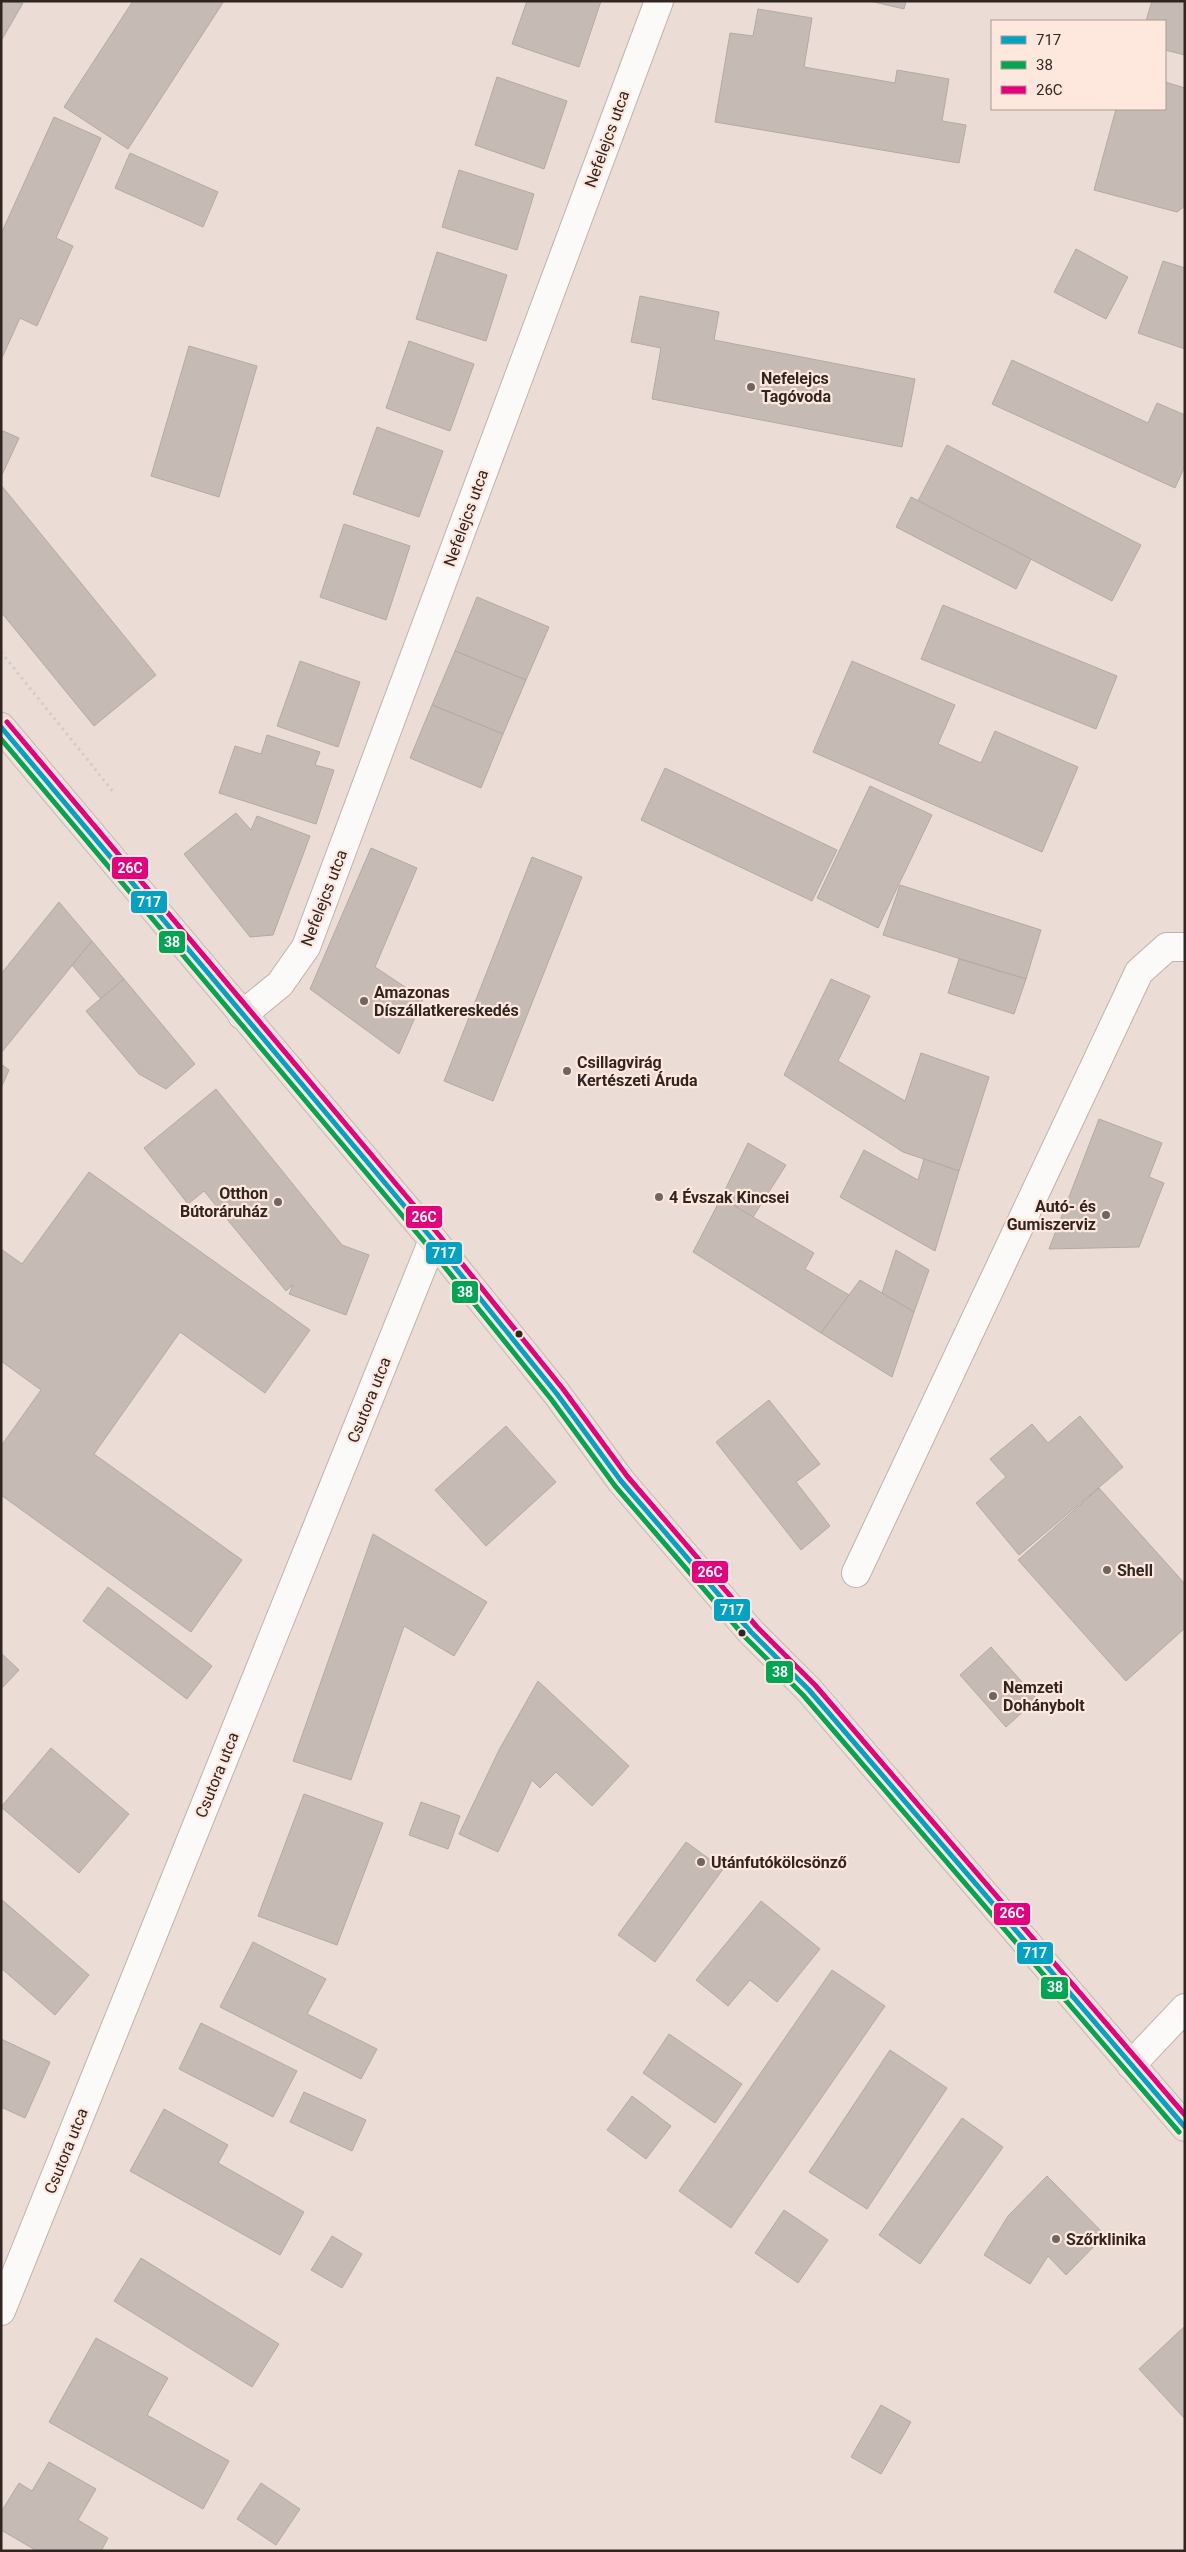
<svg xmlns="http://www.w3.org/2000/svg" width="1186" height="2552" font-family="Roboto,sans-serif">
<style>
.building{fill:#c6bab5;stroke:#b5a9a4}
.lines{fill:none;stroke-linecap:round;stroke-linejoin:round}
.minor-casing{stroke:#beb2ac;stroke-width:30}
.major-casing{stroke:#c3bab7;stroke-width:30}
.path{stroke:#d2cdcb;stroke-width:3;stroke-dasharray:2.5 4;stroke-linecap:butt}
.minor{stroke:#fcfaf9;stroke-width:28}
.major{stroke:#ece2dd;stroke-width:28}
.bus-1-casing{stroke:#fee7dc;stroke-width:9}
.bus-2-casing{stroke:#fee7dc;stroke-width:9}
.bus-3-casing{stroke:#fee7dc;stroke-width:9}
.bus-1{stroke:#02a2c5;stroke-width:5}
.bus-2{stroke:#00a651;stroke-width:5}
.bus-3{stroke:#e5007d;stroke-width:5}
.poi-dot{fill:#71655f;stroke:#fee7dc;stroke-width:2}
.bus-dot{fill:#302520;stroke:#fee7dc;stroke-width:2}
.labels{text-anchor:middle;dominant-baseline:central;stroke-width:4.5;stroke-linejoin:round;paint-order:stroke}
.street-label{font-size:16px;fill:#302520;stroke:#fee7dc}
.poi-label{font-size:16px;font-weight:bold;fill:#302520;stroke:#fee7dc;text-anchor:start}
.line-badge{stroke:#fee7dc;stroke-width:2}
.badge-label{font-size:14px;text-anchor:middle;font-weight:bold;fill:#fff}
</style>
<rect width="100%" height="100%" fill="#ebdcd5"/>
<g class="building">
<path d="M1,1L23,3L1,41Z"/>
<path d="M133,1H224L128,149L64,107Z"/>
<path d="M527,1H601L579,67L512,44Z"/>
<path d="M870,1H906L904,9Z"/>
<path d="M1152,1H1185V55L1165,50V21H1146Z"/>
<path d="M758,9L812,18L804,67L895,83L897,70L949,79L942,121L966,125L959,163L715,122L730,33L753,36Z"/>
<path d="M497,77L567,101L544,169L475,145Z"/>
<path d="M1165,82L1185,88V206L1177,212L1094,190L1116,109H1165Z"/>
<path d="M54,117L101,138L56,238L73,246L37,326L20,318L1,360V234Z"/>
<path d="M130,153L218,192L203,227L115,188Z"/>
<path d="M459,170L534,194L517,250L442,227Z"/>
<path d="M1076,249L1128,277L1106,319L1054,292Z"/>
<path d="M437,252L507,275L486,341L416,319Z"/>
<path d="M1163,261L1185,268V349L1138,333Z"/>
<path d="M640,296L719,312L714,340L915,379L902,447L652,399L661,348L631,342Z"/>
<path d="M409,341L474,364L450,431L386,408Z"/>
<path d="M189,346L257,366L219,497L151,476Z"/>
<path d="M1012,360L1148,423L1157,403L1185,415V466L1175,488L992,404Z"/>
<path d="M377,427L443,451L419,517L353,494Z"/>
<path d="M1,430L19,438L1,477Z"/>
<path d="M947,445L1141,545L1112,601L918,501Z"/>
<path d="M1,485L156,675L94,726L1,612Z"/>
<path d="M911,497L1031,559L1016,589L896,527Z"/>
<path d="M344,524L410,546L386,620L320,597Z"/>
<path d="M477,597L549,627L526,680L455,651Z"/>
<path d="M943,605L1117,676L1096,729L921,659Z"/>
<path d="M455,651L526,680L503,734L432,705Z"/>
<path d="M300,661L360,682L338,747L277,726Z"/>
<path d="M852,661L955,705L938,744L981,763L995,731L1078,767L1042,852L813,752Z"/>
<path d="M432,705L503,734L481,788L410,758Z"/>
<path d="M267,735L320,752L315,765L334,770L316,824L219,793L235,746L261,754Z"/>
<path d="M665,768L837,850L812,901L641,820Z"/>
<path d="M870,786L932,815L878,928L817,898Z"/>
<path d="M236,813L251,830L257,816L310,836L273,935L250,937L184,854Z"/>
<path d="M371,848L417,868L375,967L423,999L399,1054L310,989Z"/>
<path d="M532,857L582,877L493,1101L444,1081Z"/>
<path d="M900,885L1041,930L1026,979L883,935Z"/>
<path d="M59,902L92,941L1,1053V974Z"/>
<path d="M92,941L124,979L101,999L72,965Z"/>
<path d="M959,959L1026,979L1014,1014L948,993Z"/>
<path d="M124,979L195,1064L166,1089L139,1074L86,1011Z"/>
<path d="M831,979L870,996L838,1061L905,1101L921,1053L989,1077L959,1171L903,1152L784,1075Z"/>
<path d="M1,1064L9,1070L1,1088Z"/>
<path d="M216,1089L342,1245L369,1255L346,1315L289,1294L293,1285L286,1291L204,1191L188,1204L144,1148Z"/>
<path d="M1099,1119L1162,1143L1149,1177L1164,1183L1139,1247L1049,1249Z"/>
<path d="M748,1143L786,1165L753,1217L721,1198Z"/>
<path d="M864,1150L918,1180L924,1159L959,1171L935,1251L840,1197Z"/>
<path d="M89,1172L310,1330L265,1393L180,1332L94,1454L242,1560L191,1632L1,1495V1446L41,1390L1,1361V1249L22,1264Z"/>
<path d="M721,1198L814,1253L805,1269L849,1295L821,1333L693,1252Z"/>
<path d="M896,1250L929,1270L914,1312L882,1293Z"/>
<path d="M860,1280L914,1312L892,1377L821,1333Z"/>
<path d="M769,1400L820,1464L796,1482L830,1526L801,1550L716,1442Z"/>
<path d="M1080,1416L1123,1467L1019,1555L976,1503L1006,1477L990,1459L1032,1424L1048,1443Z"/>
<path d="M506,1426L556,1482L486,1546L435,1490Z"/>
<path d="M1099,1488L1185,1584V1628L1126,1681L1018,1560Z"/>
<path d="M373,1534L487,1602L454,1656L404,1626L351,1780L293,1761Z"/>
<path d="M108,1587L212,1666L187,1699L83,1621Z"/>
<path d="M991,1647L1037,1699L1006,1727L960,1675Z"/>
<path d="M1,1653L19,1670L1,1689Z"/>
<path d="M538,1681L629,1766L592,1806L556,1772L540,1788L532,1780L498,1852L459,1834L499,1750Z"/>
<path d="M51,1748L129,1814L79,1873L1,1807Z"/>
<path d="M304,1794L383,1823L337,1945L258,1916Z"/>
<path d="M421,1802L460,1816L448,1849L409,1835Z"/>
<path d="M686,1842L723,1869L655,1962L618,1935Z"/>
<path d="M1,1899L89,1975L55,2015L1,1968Z"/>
<path d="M761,1901L820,1949L777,2002L750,1980L728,2006L696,1980Z"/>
<path d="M253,1942L326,1979L307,2014L377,2049L361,2079L220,2007Z"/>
<path d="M832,1970L885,2006L731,2228L679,2191Z"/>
<path d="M201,2023L297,2071L273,2117L179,2069Z"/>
<path d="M669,2034L742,2084L715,2123L643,2073Z"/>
<path d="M1,2039L50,2062L25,2118L1,2107Z"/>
<path d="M890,2050L947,2088L867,2209L809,2172Z"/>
<path d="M304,2092L366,2120L352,2151L290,2122Z"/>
<path d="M632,2096L671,2126L646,2159L607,2130Z"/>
<path d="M164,2109L228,2145L218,2163L304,2212L280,2255L130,2171Z"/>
<path d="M962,2118L1003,2147L920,2264L879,2235Z"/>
<path d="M1047,2176L1105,2235L1066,2275L1048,2256L1030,2284L984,2255L1008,2216Z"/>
<path d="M784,2210L828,2240L798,2283L755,2253Z"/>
<path d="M332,2236L362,2254L342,2288L311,2270Z"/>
<path d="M141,2258L279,2344L252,2387L114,2301Z"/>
<path d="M1185,2326V2419L1139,2369Z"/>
<path d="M96,2338L168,2378L147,2415L229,2461L203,2509L49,2422Z"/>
<path d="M881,2405L911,2422L881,2474L851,2457Z"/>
<path d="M49,2462L96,2489L78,2520L108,2538L101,2551H37L1,2530V2512L19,2483L32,2491Z"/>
<path d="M261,2483L300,2509L276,2545L237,2519Z"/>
</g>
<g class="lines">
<g class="minor-casing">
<g id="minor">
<path d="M242,1015L280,984L306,947L659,1"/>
<path d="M856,1573L1139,972L1167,947H1185"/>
<path d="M1131,2065L1185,2008"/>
<path d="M1,2311L433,1240"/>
</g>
</g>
<g class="major-casing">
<path id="major" d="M1,727L433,1240L557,1394L621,1481L751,1632L809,1690L1185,2127"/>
</g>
<path class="path" d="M1,652L115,794"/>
<use href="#minor" class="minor"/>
<use href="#major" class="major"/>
<g class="bus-1-casing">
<path id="bus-1" d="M1,727L433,1240L557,1394L621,1481L751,1632L809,1690L1185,2127"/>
</g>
<g class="bus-2-casing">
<path id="bus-2" d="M1,739L427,1245L551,1399L615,1486L745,1637L803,1695L1179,2132"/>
</g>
<g class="bus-3-casing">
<path id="bus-3" d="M7,722L439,1235L563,1389L627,1476L757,1627L815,1685L1185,2115"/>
</g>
<use href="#bus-1" class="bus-1"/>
<use href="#bus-2" class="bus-2"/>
<use href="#bus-3" class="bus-3"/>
</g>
<g class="poi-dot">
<circle cx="751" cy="387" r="5"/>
<circle cx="364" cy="1001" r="5"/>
<circle cx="567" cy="1071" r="5"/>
<circle cx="659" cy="1197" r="5"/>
<circle cx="278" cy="1202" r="5"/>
<circle cx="1106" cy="1215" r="5"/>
<circle cx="1107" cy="1570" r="5"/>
<circle cx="993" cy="1696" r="5"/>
<circle cx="701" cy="1862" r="5"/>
<circle cx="1056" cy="2239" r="5"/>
</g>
<g class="bus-dot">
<circle cx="519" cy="1334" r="4.5"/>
<circle cx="742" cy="1633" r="4.5"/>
</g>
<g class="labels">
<g class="street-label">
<text transform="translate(607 139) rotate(-70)">Nefelejcs utca</text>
<text transform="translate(466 518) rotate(-70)">Nefelejcs utca</text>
<text transform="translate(324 898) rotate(-69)">Nefelejcs utca</text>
<text transform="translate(369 1400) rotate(-68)">Csutora utca</text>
<text transform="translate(217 1775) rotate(-68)">Csutora utca</text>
<text transform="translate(66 2151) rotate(-68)">Csutora utca</text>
</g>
<g class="poi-label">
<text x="761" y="378">Nefelejcs<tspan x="761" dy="18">Tagóvoda</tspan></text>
<text x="374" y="992">Amazonas<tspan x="374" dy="18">Díszállatkereskedés</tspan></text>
<text x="577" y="1062">Csillagvirág<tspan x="577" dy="18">Kertészeti Áruda</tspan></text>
<text x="268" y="1193" text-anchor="end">Otthon<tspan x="268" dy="18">Bútoráruház</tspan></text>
<text x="669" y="1197">4 Évszak Kincsei</text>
<text x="1096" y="1206" text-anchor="end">Autó- és<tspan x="1096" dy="18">Gumiszerviz</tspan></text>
<text x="1117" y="1570">Shell</text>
<text x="1003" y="1687">Nemzeti<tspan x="1003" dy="18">Dohánybolt</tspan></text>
<text x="711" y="1862">Utánfutókölcsönző</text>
<text x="1066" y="2239">Szőrklinika</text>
</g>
</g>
<g class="line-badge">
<rect x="111" y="856" width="38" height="24" rx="5" fill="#e5007d"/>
<rect x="130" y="890" width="38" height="24" rx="5" fill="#02a2c5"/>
<rect x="158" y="930" width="28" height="24" rx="5" fill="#00a651"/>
<rect x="405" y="1205" width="38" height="24" rx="5" fill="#e5007d"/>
<rect x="425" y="1241" width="38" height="24" rx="5" fill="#02a2c5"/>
<rect x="451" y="1280" width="28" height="24" rx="5" fill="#00a651"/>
<rect x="691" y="1560" width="38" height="24" rx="5" fill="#e5007d"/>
<rect x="713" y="1598" width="38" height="24" rx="5" fill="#02a2c5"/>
<rect x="765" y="1660" width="29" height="24" rx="5" fill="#00a651"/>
<rect x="993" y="1902" width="38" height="24" rx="5" fill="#e5007d"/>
<rect x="1016" y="1941" width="38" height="24" rx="5" fill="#02a2c5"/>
<rect x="1040" y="1976" width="29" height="24" rx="5" fill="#00a651"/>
</g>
<g class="badge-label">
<text x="130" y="873">26C</text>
<text x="149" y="907">717</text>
<text x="172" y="947">38</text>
<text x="424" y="1222">26C</text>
<text x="444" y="1258">717</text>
<text x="465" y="1297">38</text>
<text x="710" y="1577">26C</text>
<text x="732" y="1615">717</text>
<text x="780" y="1677">38</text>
<text x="1012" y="1918">26C</text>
<text x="1035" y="1958">717</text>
<text x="1055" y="1992">38</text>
</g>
<rect width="1186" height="2552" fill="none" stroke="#302520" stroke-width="5"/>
<rect x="991" y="20" width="175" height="90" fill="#fee7dc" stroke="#ac9991"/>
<rect x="1001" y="36" width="25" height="8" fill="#02a2c5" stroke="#ac9991"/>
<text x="1036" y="45" font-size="15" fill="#302520">717</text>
<rect x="1001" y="61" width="25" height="8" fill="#00a651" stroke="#ac9991"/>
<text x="1036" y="70" font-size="15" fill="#302520">38</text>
<rect x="1001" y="86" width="25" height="8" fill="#e5007d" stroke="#ac9991"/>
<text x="1036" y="95" font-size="15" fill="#302520">26C</text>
</svg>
